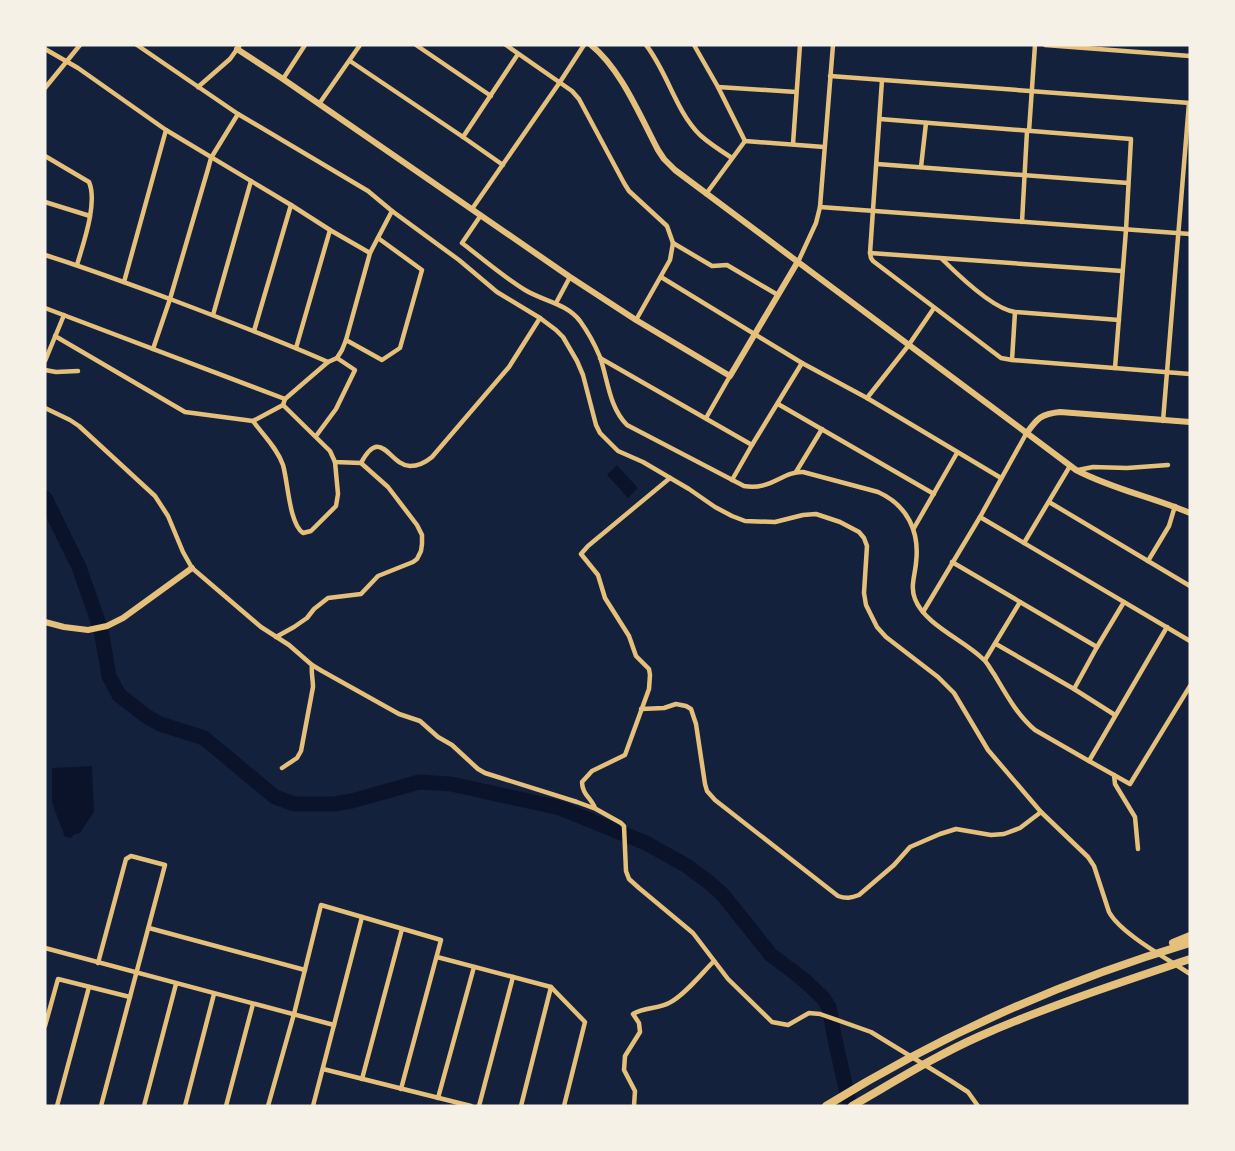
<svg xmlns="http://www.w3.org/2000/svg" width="1235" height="1151" font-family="'Titillium Web',sans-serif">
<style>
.water{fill:#0b132b}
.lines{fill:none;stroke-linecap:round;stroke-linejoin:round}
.river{stroke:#0b132b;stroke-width:15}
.minor{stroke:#e5c07b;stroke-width:4.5}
.tertiary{stroke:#e5c07b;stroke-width:6}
.motorway{stroke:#e5c07b;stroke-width:8}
</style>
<rect width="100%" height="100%" fill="#14213d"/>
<g class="water">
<path d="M617,465L638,488L628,498L607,475Z"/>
<path d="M92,766L94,812L80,833L73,835L72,838L65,837L52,803V768Z"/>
</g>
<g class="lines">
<path class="river" d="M45,498L79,567L101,630L109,676L119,695L146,716L160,724L204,738L275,797L294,804H334L352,801L419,782L451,784L560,808L646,843L687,866L711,884L723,895L771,955L803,979L823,998L829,1007L835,1040L850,1106"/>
<g class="minor">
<path d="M137,45L238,114L368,191L392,211L459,260L497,292L540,318L556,330L563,337L577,361L583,375L596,425L600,433L618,451L643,462L689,489L715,507L732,516L745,521L775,522L803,515L816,514L840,522L859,532L864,538L867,546L864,593L866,605L877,627L886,637L938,677L954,693L988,750L1041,812L1088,857L1094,866L1109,912C1121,934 1168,959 1190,974"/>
<path d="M416,45L491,96"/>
<path d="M506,45L572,91L579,99L624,183L629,191L667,226L673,243L670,260L636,320"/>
<path d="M646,45C668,73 675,110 700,135C710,144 721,151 732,158"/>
<path d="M694,45L718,87L745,141"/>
<path d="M1045,45L1190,56"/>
<path d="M45,49L78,68L166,130L291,205L330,230L370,253"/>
<path d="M350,61L463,137L503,165"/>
<path d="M830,76L1190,103"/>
<path d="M283,79L305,45"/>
<path d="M882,80L870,253L871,258L873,261L1001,358L1012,360L1190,374"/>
<path d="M198,87L230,59L240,45"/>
<path d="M718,87L796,92"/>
<path d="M45,88L80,45"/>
<path d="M319,104L360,45"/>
<path d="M880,119L1131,139L1126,230L1115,368"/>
<path d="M1029,131L1035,45"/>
<path d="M463,137L518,54"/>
<path d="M745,141L824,147"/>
<path d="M793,144L800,45"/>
<path d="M45,156L89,182C98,203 83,244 77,265"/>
<path d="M877,164L1128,183"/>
<path d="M921,167L926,123"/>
<path d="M706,194L745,141"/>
<path d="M45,202L90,216"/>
<path d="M820,207L1190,234"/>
<path d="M472,209L560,82L584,45"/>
<path d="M481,215L462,243C483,259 502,276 525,290C543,301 566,303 580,321C588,332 595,345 600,357C608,380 609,407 627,425L744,486C770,491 783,471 803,472L878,492C907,505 920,531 916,563C915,575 910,587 915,599C925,625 964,640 983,659C988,663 990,669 994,674C1006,694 1017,715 1035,730L1089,761"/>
<path d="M1022,222L1027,131"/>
<path d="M673,243L712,266L727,265L778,295"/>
<path d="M870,253L1122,271"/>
<path d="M45,255C87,268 129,284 170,299C223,319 276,339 328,362"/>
<path d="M942,259C959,276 993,309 1015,312L1119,320"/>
<path d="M798,262L816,223L820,207L833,45"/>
<path d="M661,277L802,363L867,398L1001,478"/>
<path d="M124,282L166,130"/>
<path d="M556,303L570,277"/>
<path d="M45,308L285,399"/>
<path d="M213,315L251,181"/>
<path d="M254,331L291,205"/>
<path d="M55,336L185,412L253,421"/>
<path d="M346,340L382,360L400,348L422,270L378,238"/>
<path d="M296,348L330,230"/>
<path d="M153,349L170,299L208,169L211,158L238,114"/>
<path d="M600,358L752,445"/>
<path d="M1012,360L1015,312"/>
<path d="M45,361L64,315"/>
<path d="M45,370L56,372L78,371"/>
<path d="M867,398L908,346L934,308"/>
<path d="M778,404L934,494"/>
<path d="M283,405L330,451L335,462L361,463"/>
<path d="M45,408L70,420L79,426L155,496L168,516L183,552L192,568L261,627L289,645L312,665L322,671L399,714L420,721L438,737L452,745L478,769L485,773L577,802L596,809L621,823L624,826L626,871L629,879L639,888L693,933L728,979L772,1022L788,1025L809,1013L820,1014L871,1032L951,1081L968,1092L978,1106"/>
<path d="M706,418L730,376"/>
<path d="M1163,421L1189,103"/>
<path d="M316,436L336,409L355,370L337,358"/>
<path d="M335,462L338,494L336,506L311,531L303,533C289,523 288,482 283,465C277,448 263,435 253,421L283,405L285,399L328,362L337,358L342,350L346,340L370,253L392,211"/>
<path d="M1078,470L1093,467L1127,468L1168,465"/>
<path d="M796,472L822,429"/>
<path d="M732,480L752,445L802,363"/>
<path d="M1049,502L1190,586"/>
<path d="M980,517L1190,641"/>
<path d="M914,528L957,453"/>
<path d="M1024,543L1070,466"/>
<path d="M1148,561L1169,526L1175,506"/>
<path d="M952,562L1097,647"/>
<path d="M923,612L980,517L1026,434"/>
<path d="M1167,627L1089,761L1130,784L1190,686"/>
<path d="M276,637L294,627L307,618L314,609L328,598L361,594L378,576L413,562L417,559L421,551L422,544V535L417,525L388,487L361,463C381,425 389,465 410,466C419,466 426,462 432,457L509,367L540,318"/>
<path d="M996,644L1074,689L1115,715"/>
<path d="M985,660L1020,602"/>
<path d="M1074,689L1097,647L1124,602"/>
<path d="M641,709L664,708L676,704L686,706L691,709L696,724L705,784L707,791L715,800L838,896C846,899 851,898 859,895L894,865L910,847L940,834L956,829L991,835L1004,834L1020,828L1041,812"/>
<path d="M282,768L297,758L301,751L313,687C313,679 311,673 312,665"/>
<path d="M1114,775L1115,784L1135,817L1138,849"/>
<path d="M595,808C591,798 582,794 582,782L592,771L625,755L649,689L650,675L649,669L636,656L629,636L605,598L598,575L581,554L588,546L670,478"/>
<path d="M149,928L305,970"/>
<path d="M45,948L334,1025L313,1106"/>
<path d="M437,957L551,987L585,1022L564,1106"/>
<path d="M98,963L126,859L131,856L165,865L101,1106"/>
<path d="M334,1025L362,917"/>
<path d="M45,1026L58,979L130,997"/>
<path d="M323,1069L471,1106"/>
<path d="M362,1079L402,929"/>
<path d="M438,1098L474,967"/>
<path d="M57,1106L89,987"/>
<path d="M144,1106L176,984"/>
<path d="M185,1106L214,994"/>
<path d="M226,1106L253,1004"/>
<path d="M268,1106L294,1014L321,905L441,940L401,1089"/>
<path d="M479,1106L513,977"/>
<path d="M521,1106L551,987"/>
<path d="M634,1106L635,1091L624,1070L625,1056L640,1032L639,1023L633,1014C644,1007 658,1009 669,1003C683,997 703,972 714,961"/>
</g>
<g class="tertiary">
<path d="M591,45C621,69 640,116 658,150L664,159L675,170L1076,470C1112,489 1152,497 1190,513"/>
<path d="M237,49L283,79L570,277L636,320L730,376L797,263"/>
<path d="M1026,434C1037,419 1040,414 1060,412L1190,422"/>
<path d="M45,622L64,627L88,630L107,626L123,618L192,568"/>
</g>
<g class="motorway">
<path d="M1173,943L1190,936"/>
<path d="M826,1106C939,1036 1063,981 1190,943"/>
<path d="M852,1106C894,1082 935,1056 980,1036C1048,1006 1119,983 1190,959"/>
</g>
</g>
<rect width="1235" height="1151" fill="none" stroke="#f6f1e7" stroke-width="93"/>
</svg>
